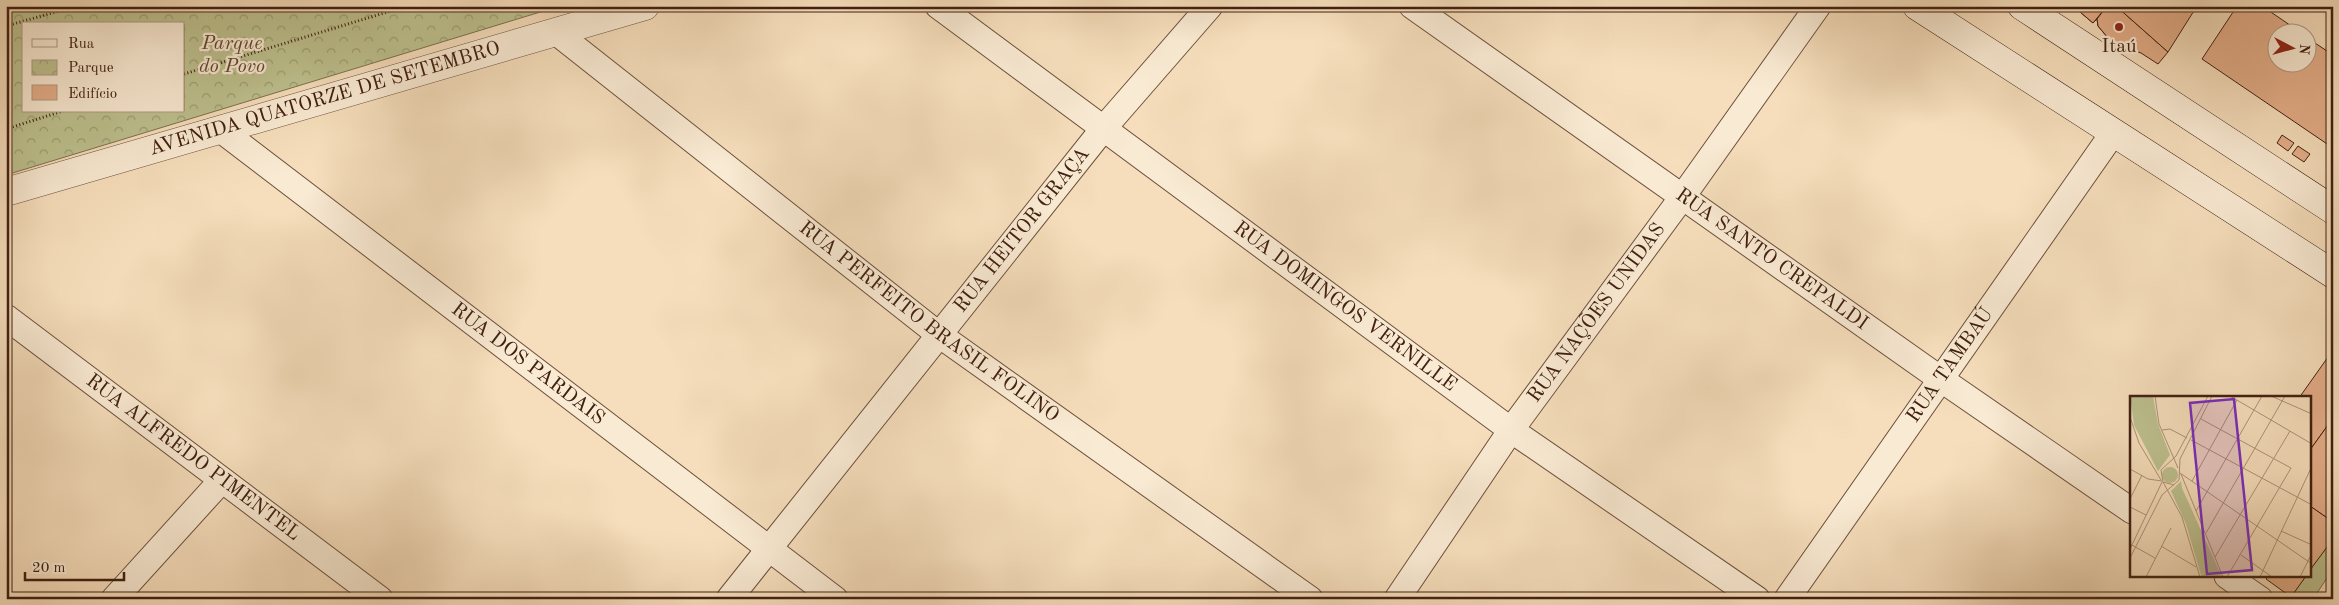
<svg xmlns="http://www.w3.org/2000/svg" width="2339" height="605" font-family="'Old Standard TT',serif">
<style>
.park{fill:url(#park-crowns);stroke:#7f7050;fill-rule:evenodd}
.garden{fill:#bdc18f;stroke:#7f7050}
.building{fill:#e4ae89;stroke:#412011}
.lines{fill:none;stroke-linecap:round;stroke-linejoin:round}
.minor-casing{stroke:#6e503c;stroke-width:27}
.tertiary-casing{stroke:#6e503c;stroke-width:29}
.secondary-casing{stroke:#412011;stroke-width:29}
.path{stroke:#412011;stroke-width:3;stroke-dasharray:1 2.5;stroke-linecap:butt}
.minor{stroke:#f9ead3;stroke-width:25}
.tertiary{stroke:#f9ead3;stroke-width:28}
.secondary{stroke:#f9ead3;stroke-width:28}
.poi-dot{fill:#8f2418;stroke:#f9ead3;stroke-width:2}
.labels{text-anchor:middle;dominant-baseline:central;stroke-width:4.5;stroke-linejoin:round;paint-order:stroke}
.park-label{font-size:20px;font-style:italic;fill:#604830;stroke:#f9ead3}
.poi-label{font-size:20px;fill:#412011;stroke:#f9ead3}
.street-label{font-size:20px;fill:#412011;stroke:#f9ead3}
.inset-road{fill:none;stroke:#ae9278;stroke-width:1}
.view{fill:#7b2cbf;fill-opacity:0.15;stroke:#7b2cbf;stroke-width:2.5}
.inset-edge{fill:none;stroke:#412011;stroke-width:2.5}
</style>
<defs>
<pattern id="park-crowns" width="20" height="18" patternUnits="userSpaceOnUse" patternTransform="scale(1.25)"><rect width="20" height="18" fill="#bdc18f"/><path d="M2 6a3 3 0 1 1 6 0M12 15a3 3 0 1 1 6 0" fill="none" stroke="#9b9c73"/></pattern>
</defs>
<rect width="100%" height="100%" fill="#f6debc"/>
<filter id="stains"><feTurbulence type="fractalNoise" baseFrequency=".004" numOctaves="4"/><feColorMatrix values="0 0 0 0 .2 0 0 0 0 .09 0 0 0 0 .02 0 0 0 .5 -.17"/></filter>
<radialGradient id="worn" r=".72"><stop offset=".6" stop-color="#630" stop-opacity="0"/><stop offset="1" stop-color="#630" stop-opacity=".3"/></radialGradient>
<path class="park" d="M6,6H560L6,175ZM24,24H184V111H24Z"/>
<path class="garden" d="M2333,539V569L2313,599L2291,597L2306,576H2310V570Z"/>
<g class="building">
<path d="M2073,6H2116L2140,28L2124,47L2108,38L2098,26L2097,19L2093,23Z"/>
<path d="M2073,6H2107L2093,23Z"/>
<path d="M2107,6H2116L2168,52L2158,64L2141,53L2116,44L2108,38L2098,26L2097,19Z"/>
<path d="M2116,6H2197L2168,52Z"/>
<path d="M2237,6H2262L2300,32H2276V62H2306V37L2333,55V148L2202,59Z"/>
<path d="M2282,135L2294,143L2288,151L2277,143Z"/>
<path d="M2298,146L2310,154L2304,162L2292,154Z"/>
<path d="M2333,350V418L2310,450V398H2299Z"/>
<path d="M2333,418V522L2310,506V450Z"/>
<path d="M2310,506L2333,522V539L2310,570Z"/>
<path d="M2268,576H2306L2291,597L2266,579Z"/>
</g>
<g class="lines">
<g class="minor-casing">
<g id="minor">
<path id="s1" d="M938,6L1511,430L1757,599"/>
<path id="s2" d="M1412,6L1942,380L2132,511"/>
<path id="s3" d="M557,33L938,334L1310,599"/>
<path id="s4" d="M221,130L835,599"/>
<path id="s5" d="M6,317L380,599"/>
<path d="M2227,576L2260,599"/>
<path d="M114,599L221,481"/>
<path id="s6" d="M729,599L1103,129L1210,6"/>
<path id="s7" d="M1397,599L1511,430L1683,196L1818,6"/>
<path id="s8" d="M1787,599L2113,133"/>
</g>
</g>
<g class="tertiary-casing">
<g id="tertiary">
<path id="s9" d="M6,192L645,6"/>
</g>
</g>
<g class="secondary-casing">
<g id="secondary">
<path d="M1917,6L2333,274"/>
<path d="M2022,6L2333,210"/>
</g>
</g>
<g class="path">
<path d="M6,26L77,6"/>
<path d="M184,74L407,6"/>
<path d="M6,129L63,111"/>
</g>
<use href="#minor" class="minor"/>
<use href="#tertiary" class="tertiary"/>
<use href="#secondary" class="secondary"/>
</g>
<circle class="poi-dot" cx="2119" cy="27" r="5"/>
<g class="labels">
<g class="park-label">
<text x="232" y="44">Parque<tspan x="232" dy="23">do Povo</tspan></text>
</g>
<g class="poi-label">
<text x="2119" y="47">Itaú</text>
</g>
<g class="street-label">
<text stroke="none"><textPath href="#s9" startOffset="332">AVENIDA QUATORZE DE SETEMBRO</textPath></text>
<text stroke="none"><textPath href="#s6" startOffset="471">RUA HEITOR GRAÇA</textPath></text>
<text stroke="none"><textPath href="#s2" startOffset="440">RUA SANTO CREPALDI</textPath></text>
<text stroke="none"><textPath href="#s1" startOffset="506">RUA DOMINGOS VERNILLE</textPath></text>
<text stroke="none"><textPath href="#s7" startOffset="349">RUA NAÇÕES UNIDAS</textPath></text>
<text stroke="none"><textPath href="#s3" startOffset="471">RUA PERFEITO BRASIL FOLINO</textPath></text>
<text stroke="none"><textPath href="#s4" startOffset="386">RUA DOS PARDAIS</textPath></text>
<text stroke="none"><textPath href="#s8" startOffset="285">RUA TAMBAÚ</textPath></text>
<text stroke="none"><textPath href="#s5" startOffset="234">RUA ALFREDO PIMENTEL</textPath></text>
</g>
</g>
<g transform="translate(2130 396)">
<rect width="181" height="181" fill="#f6debc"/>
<path d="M0,0H23L28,28L40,59L28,75L4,29ZM32 79a8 8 0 1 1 16 0a8 8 0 1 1-16 0ZM51,85L52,92L92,181H72L70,176L56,128L41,95Z" fill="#bdc18f"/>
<path class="inset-road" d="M25,0L29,28L48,72M100,0L182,48M141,0L182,18M0,21L9,47L31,84M71,23L161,72L97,181M32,34L40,33L57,42M61,44L182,109M0,73L18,83L32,85M50,77L182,168M51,78L93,181M62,85L107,4M33,86L52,121L70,181M44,89L33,86L31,74L46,60L78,0M0,103L12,79M0,111L16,119M66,115L132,0M151,135L182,149M76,137L155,0M0,148L25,162M31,150L66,171M0,153L32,86M111,159L142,181M85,161L160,35M0,162L32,99L49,84L50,63L82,0M16,181L41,132M130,181L182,70M170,181L182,157"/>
<path class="view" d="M104,3L122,174L77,178L60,7Z"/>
<rect width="181" height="181" class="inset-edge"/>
</g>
<rect width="2339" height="605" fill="none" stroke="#f6debc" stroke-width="25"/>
<rect x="8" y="8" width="2324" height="590" fill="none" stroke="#412011" stroke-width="2.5"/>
<rect x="12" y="12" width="2314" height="580" fill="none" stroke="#412011"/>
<rect x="22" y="22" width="162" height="90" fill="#f9ead3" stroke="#af9985"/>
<rect x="32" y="39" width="25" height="8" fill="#f9ead3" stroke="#af9985"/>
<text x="68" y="48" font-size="15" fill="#412011">Rua</text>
<rect x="32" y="60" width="25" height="15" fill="url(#park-crowns)" stroke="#af9985"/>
<text x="68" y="72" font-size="15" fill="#412011">Parque</text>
<rect x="32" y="85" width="25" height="15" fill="#e4ae89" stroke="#af9985"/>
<text x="68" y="98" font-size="15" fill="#412011">Edifício</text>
<g transform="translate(2292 48) rotate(96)"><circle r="24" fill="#f9ead3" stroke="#af9985"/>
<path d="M0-4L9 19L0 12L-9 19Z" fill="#8f2418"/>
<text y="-8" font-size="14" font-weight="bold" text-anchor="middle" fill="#412011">N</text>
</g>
<path d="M25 572v8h99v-8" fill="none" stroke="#412011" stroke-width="2.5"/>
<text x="32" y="572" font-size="15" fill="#412011" stroke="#f9ead3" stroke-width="4" paint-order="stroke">20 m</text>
<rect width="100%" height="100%" filter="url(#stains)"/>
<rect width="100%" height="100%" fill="url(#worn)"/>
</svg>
